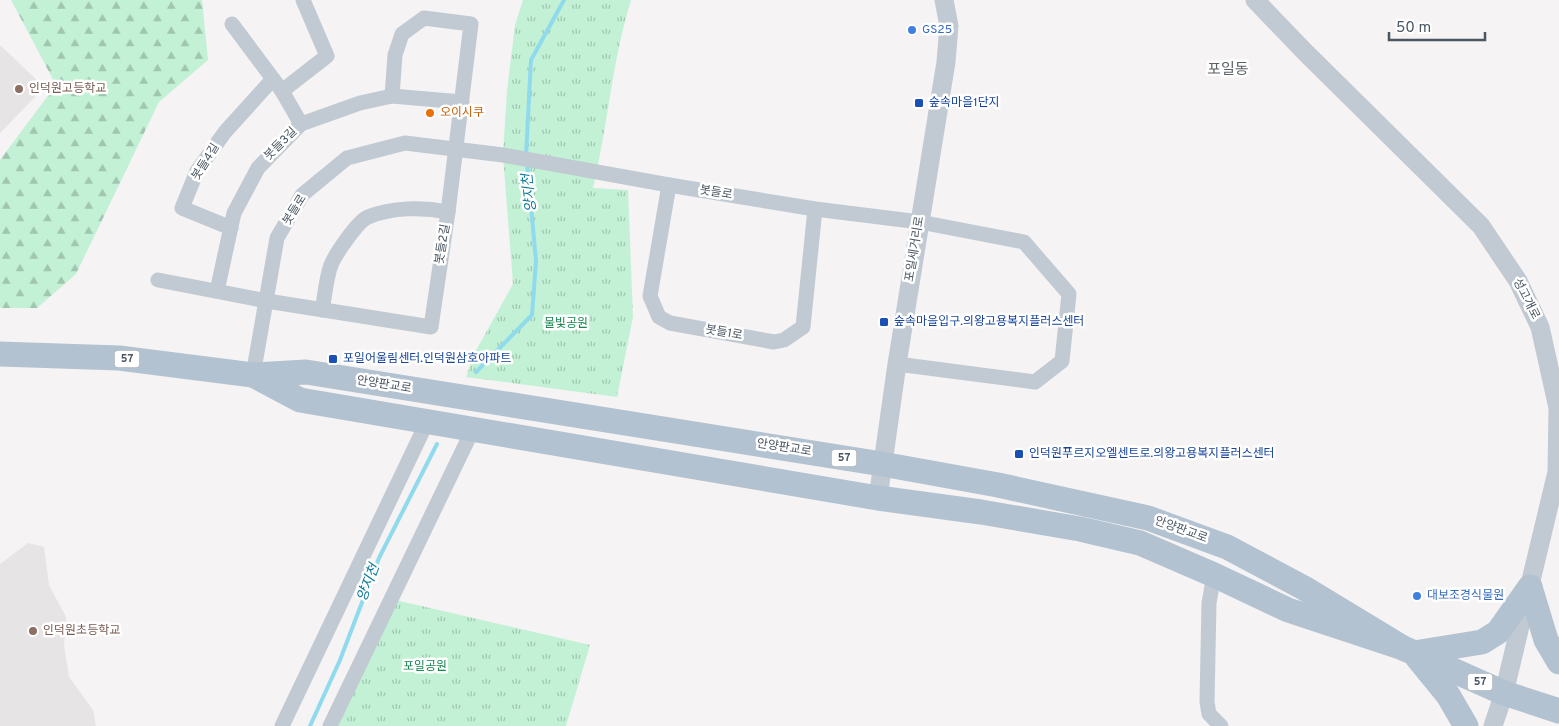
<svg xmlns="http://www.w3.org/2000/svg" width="1559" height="726" font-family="Overpass,'Noto Sans KR',sans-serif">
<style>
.education{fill:#e6e4e5}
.grass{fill:url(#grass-tufts)}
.forest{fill:url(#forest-firs)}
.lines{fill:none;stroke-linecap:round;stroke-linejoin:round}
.stream{stroke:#90daee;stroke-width:4}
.minor{stroke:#c1cad2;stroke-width:15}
.tertiary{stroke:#c1cad2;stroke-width:19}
.primary{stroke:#b3c2d1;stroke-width:25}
.shop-dot{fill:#3f7fe0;stroke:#fff;stroke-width:2}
.education-dot{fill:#8d6e63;stroke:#fff;stroke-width:2}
.transit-dot{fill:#1a4fb4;stroke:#fff;stroke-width:2}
.food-dot{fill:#e8710a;stroke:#fff;stroke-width:2}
.labels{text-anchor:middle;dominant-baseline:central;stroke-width:5;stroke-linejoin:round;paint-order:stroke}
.shield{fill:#fff;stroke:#808990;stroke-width:1}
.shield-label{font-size:11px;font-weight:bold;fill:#4a5661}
.shop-label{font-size:12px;fill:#366cbe;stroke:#fff;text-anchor:start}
.education-label{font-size:12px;fill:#785e54;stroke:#fff;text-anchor:start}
.transit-label{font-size:12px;fill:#164399;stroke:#fff;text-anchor:start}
.food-label{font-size:12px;fill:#c56008;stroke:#fff;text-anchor:start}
.street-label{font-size:12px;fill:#4a5661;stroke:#fff}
.park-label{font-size:12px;fill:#17864f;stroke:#fff}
.water-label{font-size:14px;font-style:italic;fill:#0c7c9b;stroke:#fff}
.quarter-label{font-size:15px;fill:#5f6368;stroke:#fff}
</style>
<defs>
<pattern id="grass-tufts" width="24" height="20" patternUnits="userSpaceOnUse" patternTransform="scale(1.25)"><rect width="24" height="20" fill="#c3f1d5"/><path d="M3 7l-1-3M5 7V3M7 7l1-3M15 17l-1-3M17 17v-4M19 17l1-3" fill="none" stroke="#a0c6b0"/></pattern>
<pattern id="forest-firs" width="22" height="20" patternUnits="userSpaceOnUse" patternTransform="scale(1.25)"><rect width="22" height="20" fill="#c3f1d5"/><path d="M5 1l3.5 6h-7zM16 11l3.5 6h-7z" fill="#a0c6b0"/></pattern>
</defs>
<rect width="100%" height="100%" fill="#f5f3f3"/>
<g class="education">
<path d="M0,45L39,82L37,95L0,133Z"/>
<path d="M28,543L44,547L49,585L66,617L64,645L69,677L93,710L96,726H0V564Z"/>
</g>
<g class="grass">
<path d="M523,0H631C612,61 608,126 593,188L628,190L633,317L617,397L466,377L474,354L513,284L503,155L507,91L515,25Z"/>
<path d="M391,599L590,645L566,726H333Z"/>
</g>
<path class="forest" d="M11,0H202L208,60L159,102L76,274L37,308H0V160L56,85Z"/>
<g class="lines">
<g class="stream">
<path d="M526,156L531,60L564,0"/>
<path d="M476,372L532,315L536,261L527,163"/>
<path d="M310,726L340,660L379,558L437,444"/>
</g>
<g class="minor">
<path d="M232,24L282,91L301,124"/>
<path d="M282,91L327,56L303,0"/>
<path d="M669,185L650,296L659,317L670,323L774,342L784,340L803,327L815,209"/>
<path d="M231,228L182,208L197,171L225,132L272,80"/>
<path d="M158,280L267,301L431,327L448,212L471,24L424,18L402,34L395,55L392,96"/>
<path d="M217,291L234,213L258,168L301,124L360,103L392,96L462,102"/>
<path d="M322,310C325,296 326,278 331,265C336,253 358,221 368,217C392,207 423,207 448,212"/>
<path d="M253,375L277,238L302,195L347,158L405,143L503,155L669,185L815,209L920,222L1024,242L1069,294L1062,361L1035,382L897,364"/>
<path d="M1214,575L1209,603L1207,702L1209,714L1221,726"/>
<path d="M282,726L427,422"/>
<path d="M330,726L473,429"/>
</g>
<g class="tertiary">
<path d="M1255,0L1305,52L1481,226L1518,281L1540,327L1558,408L1557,472L1504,693L1493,726"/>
<path d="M878,498L897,364L946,62L949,26L944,0"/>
</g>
<g class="primary">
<path d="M0,354L119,358L253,375L306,372L882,464L998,485L1148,518L1227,547L1304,588L1403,648"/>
<path d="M253,375L300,400L878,498L981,512L1080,529L1140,543L1214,575L1288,610L1403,648L1504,693L1559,711"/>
<path d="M1530,587L1546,640L1559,662"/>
<path d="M1414,653L1482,642L1498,632L1530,587"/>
<path d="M1417,657L1448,695L1466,726"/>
</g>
</g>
<g class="shop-dot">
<circle cx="912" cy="30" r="5"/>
<circle cx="1417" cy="596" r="5"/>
</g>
<g class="education-dot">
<circle cx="19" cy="89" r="5"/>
<circle cx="33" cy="631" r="5"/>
</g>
<g class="transit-dot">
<rect x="914" y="98" width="10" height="10" rx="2.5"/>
<rect x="879" y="317" width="10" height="10" rx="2.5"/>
<rect x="328" y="354" width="10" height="10" rx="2.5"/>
<rect x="1014" y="449" width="10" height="10" rx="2.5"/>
</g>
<circle class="food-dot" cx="430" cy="113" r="5"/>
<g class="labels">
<g class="shield">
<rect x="114.5" y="350.5" width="25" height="17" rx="4"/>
<rect x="831.5" y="449.5" width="25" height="17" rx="4"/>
<rect x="1467.5" y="673.5" width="25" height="17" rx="4"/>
</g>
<g class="shield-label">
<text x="127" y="359">57</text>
<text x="844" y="458">57</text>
<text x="1480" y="682">57</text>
</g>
<g class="shop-label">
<text x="922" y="30">GS25</text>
<text x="1427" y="596">대보조경식물원</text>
</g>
<g class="education-label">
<text x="29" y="89">인덕원고등학교</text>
<text x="43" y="631">인덕원초등학교</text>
</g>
<g class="transit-label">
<text x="929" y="103">숲속마을1단지</text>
<text x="894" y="322">숲속마을입구.의왕고용복지플러스센터</text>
<text x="343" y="359">포일어울림센터.인덕원삼호아파트</text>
<text x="1029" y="454">인덕원푸르지오엘센트로.의왕고용복지플러스센터</text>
</g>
<g class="food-label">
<text x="440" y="113">오이시쿠</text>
</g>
<g class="street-label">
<text transform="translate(281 144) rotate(-45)">봇들3길</text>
<text transform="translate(206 162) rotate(-58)">봇들4길</text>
<text transform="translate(716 193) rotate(9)">봇들로</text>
<text transform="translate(295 210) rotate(-58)">봇들로</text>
<text transform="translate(443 244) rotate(-81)">봇들2길</text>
<text transform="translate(915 249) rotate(-81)">포일세거리로</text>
<text transform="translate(1526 299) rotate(63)">성고개로</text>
<text transform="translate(724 333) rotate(10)">봇들1로</text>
<text transform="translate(384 385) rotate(9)">안양판교로</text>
<text transform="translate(784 448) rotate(9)">안양판교로</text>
<text transform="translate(1181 530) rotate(20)">안양판교로</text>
</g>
<g class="park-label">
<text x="566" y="324">물빛공원</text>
<text x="425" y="667">포일공원</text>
</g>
<g class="water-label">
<text transform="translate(530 193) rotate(-96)">양지천</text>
<text transform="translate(369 583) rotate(-69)">양지천</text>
</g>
<g class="quarter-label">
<text x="1228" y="70">포일동</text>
</g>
</g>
<path d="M1389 32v8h96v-8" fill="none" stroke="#4a5661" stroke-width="2.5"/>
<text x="1396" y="32" font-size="15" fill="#4a5661" stroke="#ffffff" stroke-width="4" paint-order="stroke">50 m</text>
</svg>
